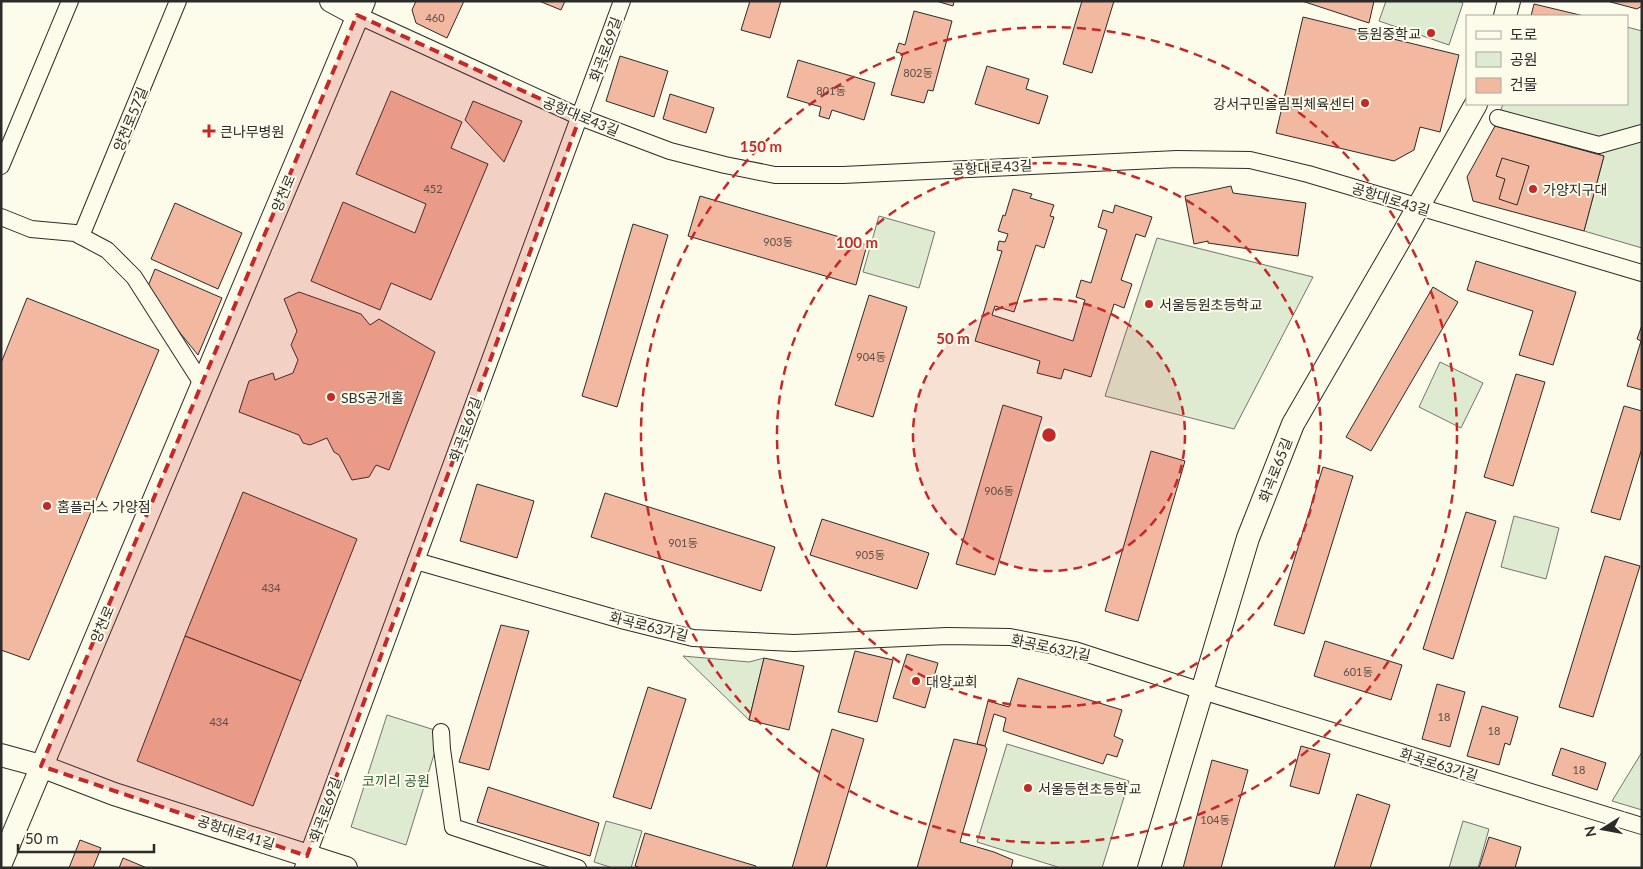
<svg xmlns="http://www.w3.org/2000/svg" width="1643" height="869" font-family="Lato,'Noto Sans KR',sans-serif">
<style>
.green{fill:#deebd1;stroke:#74746e}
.building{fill:#f2b8a0;stroke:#2b2b2b}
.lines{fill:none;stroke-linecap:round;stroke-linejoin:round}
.street-casing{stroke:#2b2b2b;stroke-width:18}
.secondary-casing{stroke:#2b2b2b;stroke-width:24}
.street{stroke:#fdfbea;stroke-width:16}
.secondary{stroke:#fdfbea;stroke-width:22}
.marked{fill:#c62828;fill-opacity:0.2;stroke:#c62828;stroke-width:4;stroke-dasharray:10 6;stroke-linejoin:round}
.ring{fill:none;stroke:#c62828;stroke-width:2.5;stroke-dasharray:9 6}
.poi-dot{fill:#c62828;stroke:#fdfbea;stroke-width:2}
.labels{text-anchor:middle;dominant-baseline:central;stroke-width:4;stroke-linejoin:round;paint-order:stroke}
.number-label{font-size:11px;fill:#5d4e48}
.poi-label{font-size:14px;fill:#2b2b2b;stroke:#fdfbea;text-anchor:start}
.street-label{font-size:14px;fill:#2b2b2b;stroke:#fdfbea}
.park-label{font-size:14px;fill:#34623c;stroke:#fdfbea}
.centre{fill:#c62828;stroke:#fdfbea;stroke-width:2.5}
.ring-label{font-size:15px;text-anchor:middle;font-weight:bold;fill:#c62828;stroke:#fdfbea;stroke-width:4;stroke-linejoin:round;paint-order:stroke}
</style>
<rect width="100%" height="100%" fill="#fdfbea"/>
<g class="green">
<path d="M1386,1H1457L1463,3L1449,45L1379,21Z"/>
<path d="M1627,27L1642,31V248L1584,231L1604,156L1495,126L1503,104H1627Z"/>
<path d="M879,216L935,232L919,288L863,272Z"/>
<path d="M1157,238L1313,277L1234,429L1105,396Z"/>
<path d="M1440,362L1483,383L1461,428L1419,407Z"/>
<path d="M1514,516L1559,528L1546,579L1501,567Z"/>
<path d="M683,656L749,662L764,658L749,720Z"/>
<path d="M387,715L441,732L406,845L351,827Z"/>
<path d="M1007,744L1129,781L1102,868H1061L977,842Z"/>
<path d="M1642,752V810L1612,801Z"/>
<path d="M606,821L642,831L631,868H613L594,862Z"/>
<path d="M1463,821L1489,829L1478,868H1449Z"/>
</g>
<g class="building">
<path d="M416,1H464L447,38L416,23L412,10Z"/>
<path d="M539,1H565L561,10Z"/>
<path d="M750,1H781L770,38L741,30Z"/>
<path d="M936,1H954L953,6Z"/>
<path d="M1082,1H1114L1092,73L1063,64Z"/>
<path d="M1302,1H1374L1369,23Z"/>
<path d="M1607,1H1642V6L1637,9Z"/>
<path d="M1534,4L1584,16H1531Z"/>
<path d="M914,11L952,21L933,91L928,90L924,103L891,95L903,54L896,52L899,43L905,45Z"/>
<path d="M1303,17L1459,55L1440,132L1420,127L1414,150L1394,161L1276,133Z"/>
<path d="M620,56L668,71L654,117L606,101Z"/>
<path d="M798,60L875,83L864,120L832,110L829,119L819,116L821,107L787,97Z"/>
<path d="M987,66L1029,79L1026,89L1048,96L1039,124L975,104Z"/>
<path d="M391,91L462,122L451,148L488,164L431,300L391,283L380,310L311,281L343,202L415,233L426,204L356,174Z"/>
<path d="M670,94L714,108L706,133L663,119Z"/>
<path d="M473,101L522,121L504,162L465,120Z"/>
<path d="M1495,126L1604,156L1584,231L1473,201L1467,177Z"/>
<path d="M1502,158L1529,166L1517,205L1499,199L1505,179L1496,176Z"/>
<path d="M1231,186L1233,193L1306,203L1298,256L1208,243V241L1194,244L1185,196Z"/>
<path d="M1013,189L1032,194L1030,198L1054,205L1050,216L1054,217L1044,248L1036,245L1014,312L995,306L992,315L1073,341L1085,300L1076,297L1081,280L1091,283L1107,230L1098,227L1103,210L1113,213L1115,205L1152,217L1145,237L1136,234L1121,280L1132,284L1124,308L1114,304L1091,377L1064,369L1061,379L1037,373L1040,361L975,341L1002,251L997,250L999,241L1005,242L1008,234L998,231L1003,215L1005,216Z"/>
<path d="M700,196L867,245L856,285L688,236Z"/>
<path d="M175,203L242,233L218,289L151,259Z"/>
<path d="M633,224L668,235L617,407L582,396Z"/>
<path d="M1476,261L1576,292L1553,365L1519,355L1533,311L1467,290Z"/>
<path d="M155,269L222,298L198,355L146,291Z"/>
<path d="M1433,287L1458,302L1371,451L1346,437Z"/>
<path d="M299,292L361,314L370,325L379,319L435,352L389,470L376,465L369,477L352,480L339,455L334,452L327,438L310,445L303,443L299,435L239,412L249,381L273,373L275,380L293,373L298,360L291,345L297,331L284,299Z"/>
<path d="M869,295L907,307L873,417L835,405Z"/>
<path d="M27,298L159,350L29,660L1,650V363Z"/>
<path d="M1642,325V390L1627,386L1641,341L1637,339Z"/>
<path d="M1516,374L1545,382L1513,486L1484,477Z"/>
<path d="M1003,405L1042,417L995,575L956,564Z"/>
<path d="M1624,406L1642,411V448L1620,520L1591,512Z"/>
<path d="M1151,451L1185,461L1138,621L1105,611Z"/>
<path d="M1323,467L1353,476L1304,634L1274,625Z"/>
<path d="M477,484L534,501L517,558L460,541Z"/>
<path d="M243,492L357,539L301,681L185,636Z"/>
<path d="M605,493L775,547L761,591L591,537Z"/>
<path d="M1466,512L1496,521L1453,659L1423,649Z"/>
<path d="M822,519L929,553L917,589L810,555Z"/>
<path d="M1605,556L1640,566L1593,717L1559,707Z"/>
<path d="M501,625L529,631L489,770L459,762Z"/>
<path d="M185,636L301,681L253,806L137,761Z"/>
<path d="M1325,641L1402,665L1391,700L1314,676Z"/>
<path d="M855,651L893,660L877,722L838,712Z"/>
<path d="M907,654L938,663L925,708L893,698Z"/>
<path d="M764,658L804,666L789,730L749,720Z"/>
<path d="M1018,678L1122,710L1114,736L1123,740L1117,757L1107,754L1103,764L1003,731L1006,718L994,714L985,746L977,744L988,701L1009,707Z"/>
<path d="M1437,684L1465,692L1450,747L1422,739Z"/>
<path d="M648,687L686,699L651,809L613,797Z"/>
<path d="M1482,706L1518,717L1510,745L1505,743L1499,765L1467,756Z"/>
<path d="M832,729L864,739L826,868H792Z"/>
<path d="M954,739L985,746L987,749L960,842L994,852L1013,860L1011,868H917Z"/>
<path d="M1301,746L1330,754L1319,794L1290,786Z"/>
<path d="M1561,748L1606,763L1597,790L1552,775Z"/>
<path d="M1212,760L1248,770L1221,868H1183Z"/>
<path d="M488,787L599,823L590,856L477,822Z"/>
<path d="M1357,794L1390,805L1370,868H1334Z"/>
<path d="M645,833L756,866V868H641L635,866Z"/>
<path d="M1489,837L1521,847L1515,868H1479Z"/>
<path d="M80,840L101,848L93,868H69Z"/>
<path d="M123,858L147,868H119Z"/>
</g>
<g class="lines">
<g class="street-casing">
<g id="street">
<path d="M357,15L580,117L670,151L725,165L775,175H843L1177,159L1250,160L1308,174L1642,273"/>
<path d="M1498,118L1599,145L1642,133"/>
<path d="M1,166L70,1"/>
<path d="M1,217L31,229L75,233L107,250L134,277L203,385"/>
<path d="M81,236L178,1"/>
<path d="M416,561L625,621L693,638L794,643L947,636L1010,637L1075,650L1202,691L1642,826"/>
<path d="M441,732L442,749L453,827L578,868"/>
<path d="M303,868L622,1"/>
</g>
</g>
<g class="secondary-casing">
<g id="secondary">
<path d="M331,1L357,15"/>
<path d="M1505,16L1509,1"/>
<path d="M1,755L41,766L114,794L346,868"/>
<path d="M1,863L364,1"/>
<path d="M1149,868L1248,538L1293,424L1399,241L1476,104"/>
</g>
</g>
<use href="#street" class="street"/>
<use href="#secondary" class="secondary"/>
</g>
<path class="marked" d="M357,15L580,117L307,856L41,766Z"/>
<circle cx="1049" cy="435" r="136" fill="#c62828" fill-opacity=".12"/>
<g class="ring">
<circle cx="1049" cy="435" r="136"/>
<circle cx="1049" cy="435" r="272"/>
<circle cx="1049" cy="435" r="408"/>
</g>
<g class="poi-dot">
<circle cx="1431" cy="33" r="5"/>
<circle cx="1365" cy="103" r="5"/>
<path d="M206.5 123.5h5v5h5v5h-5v5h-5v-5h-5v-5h5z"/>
<circle cx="1533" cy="189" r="5"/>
<circle cx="1149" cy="304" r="5"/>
<circle cx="331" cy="397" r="5"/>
<circle cx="47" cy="506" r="5"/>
<circle cx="916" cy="681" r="5"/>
<circle cx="1028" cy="788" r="5"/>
</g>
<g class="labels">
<g class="number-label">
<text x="435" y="17">460</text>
<text x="918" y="72">802동</text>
<text x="831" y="90">801동</text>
<text x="433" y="188">452</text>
<text x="778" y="241">903동</text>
<text x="871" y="356">904동</text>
<text x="999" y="490">906동</text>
<text x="683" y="542">901동</text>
<text x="870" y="554">905동</text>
<text x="271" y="587">434</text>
<text x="1358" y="671">601동</text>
<text x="1444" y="716">18</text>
<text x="219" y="721">434</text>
<text x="1494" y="730">18</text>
<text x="1579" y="769">18</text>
<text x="1215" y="819">104동</text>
</g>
<g class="poi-label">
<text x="1421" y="33" text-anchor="end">등원중학교</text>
<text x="1355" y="103" text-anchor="end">강서구민올림픽체육센터</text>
<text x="220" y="131">큰나무병원</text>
<text x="1543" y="189">가양지구대</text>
<text x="1159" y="304">서울등원초등학교</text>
<text x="341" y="397">SBS공개홀</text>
<text x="57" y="506">홈플러스 가양점</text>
<text x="926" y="681">대양교회</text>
<text x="1038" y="788">서울등현초등학교</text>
</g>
<g class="street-label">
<text transform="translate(605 49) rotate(-70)">화곡로69길</text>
<text transform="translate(581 116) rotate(22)">공항대로43길</text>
<text transform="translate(130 119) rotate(-68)">양천로57길</text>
<text transform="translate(992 167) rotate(-3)">공항대로43길</text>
<text transform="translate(283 193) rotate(-67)">양천로</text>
<text transform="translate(1391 199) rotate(17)">공항대로43길</text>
<text transform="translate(465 429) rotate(-70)">화곡로69길</text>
<text transform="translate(1275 470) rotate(-69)">화곡로65길</text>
<text transform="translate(102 624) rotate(-67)">양천로</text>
<text transform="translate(649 626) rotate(14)">화곡로63가길</text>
<text transform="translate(1051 647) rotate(12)">화곡로63가길</text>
<text transform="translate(1439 764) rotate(17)">화곡로63가길</text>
<text transform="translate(325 809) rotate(-70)">화곡로69길</text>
<text transform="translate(236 832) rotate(18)">공항대로41길</text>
</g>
<g class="park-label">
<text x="396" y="780">코끼리 공원</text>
</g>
</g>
<circle cx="1049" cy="435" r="8" class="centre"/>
<g class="ring-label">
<text x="761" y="152">150 m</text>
<text x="857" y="248">100 m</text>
<text x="953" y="344">50 m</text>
</g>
<rect width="1643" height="869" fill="none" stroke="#2b2b2b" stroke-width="5"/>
<rect x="1466" y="15" width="162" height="90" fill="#fdfbea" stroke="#a9a89e"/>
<rect x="1476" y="31" width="25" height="8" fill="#fdfbea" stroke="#a9a89e"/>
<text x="1510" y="40" font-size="15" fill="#2b2b2b">도로</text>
<rect x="1476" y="52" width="25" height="15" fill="#deebd1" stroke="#a9a89e"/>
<text x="1510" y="65" font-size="15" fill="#2b2b2b">공원</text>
<rect x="1476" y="78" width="25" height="15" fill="#f2b8a0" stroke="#a9a89e"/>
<text x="1510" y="90" font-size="15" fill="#2b2b2b">건물</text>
<g transform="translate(1603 829) rotate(259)" stroke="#fdfbea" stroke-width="4" paint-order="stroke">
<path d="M0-4L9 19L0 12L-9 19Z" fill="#2b2b2b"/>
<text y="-8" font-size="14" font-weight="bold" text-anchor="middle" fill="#2b2b2b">N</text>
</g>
<path d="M18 844v8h136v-8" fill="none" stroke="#2b2b2b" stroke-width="2.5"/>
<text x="25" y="844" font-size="15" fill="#2b2b2b" stroke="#fdfbea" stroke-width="4" paint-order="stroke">50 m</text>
</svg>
